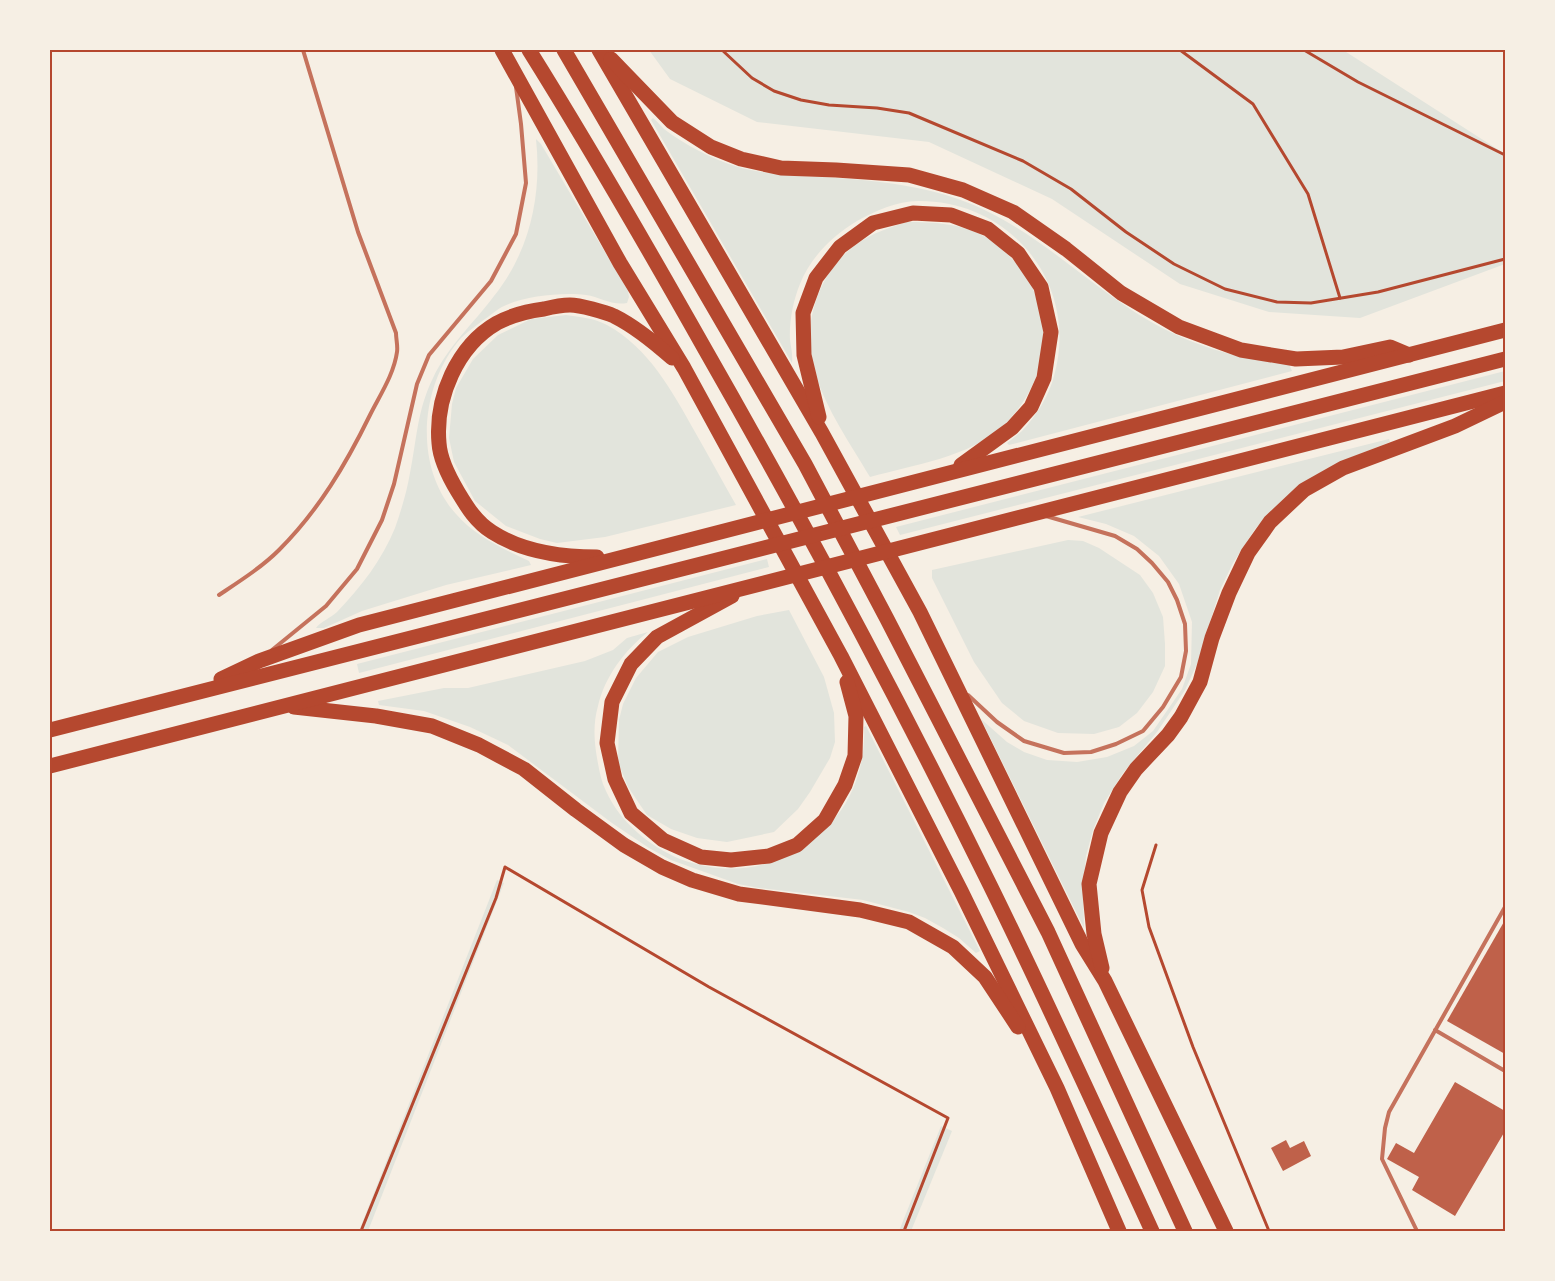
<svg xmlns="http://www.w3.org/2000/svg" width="1555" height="1281" font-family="'Open Sans',sans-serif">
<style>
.green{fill:#e2e4dc}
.building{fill:#bf614a}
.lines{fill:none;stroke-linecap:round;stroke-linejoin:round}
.path{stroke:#b5482f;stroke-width:3}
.service{stroke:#c5725c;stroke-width:4}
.motorway{stroke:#b5482f;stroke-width:15}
.neatline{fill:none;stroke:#b5482f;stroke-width:2}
</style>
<rect width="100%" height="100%" fill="#f6efe4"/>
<g class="green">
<path d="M649,50H1343L1505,154V264L1360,318L1269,312L1180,284L1052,199L929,142L757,122L670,79Z"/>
<path d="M653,118C657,121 660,125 664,129C685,145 712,159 738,167C775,177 813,176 851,179C887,182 924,187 958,199C1024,222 1073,271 1130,309C1178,341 1231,359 1289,364L1292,371L1009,445L1007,443C1012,439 1017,435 1022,431C1036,416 1049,396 1054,376C1080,285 1011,200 918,201C897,201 875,211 857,221C833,235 810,258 800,284C793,301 789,322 790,340C791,348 793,355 792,363L651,120Z"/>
<path d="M536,139L541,144L628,291L629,297L627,303C612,306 600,297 586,295C562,292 525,296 504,306C497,309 491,315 485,319C477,325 468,331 461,338C420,385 413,466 456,514C476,537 502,548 529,561L531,565L446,585L362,611L324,628H316C321,621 331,618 337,612C361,587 382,560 395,528C401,511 407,491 410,473C417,438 417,411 433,378C448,346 473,324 494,296C530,251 542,195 536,139Z"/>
<path d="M906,222C933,222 962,223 987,238C1002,247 1023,268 1031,284C1037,297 1045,329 1044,343C1042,374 1025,405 1003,426C970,457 913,465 870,477C850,443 827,411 815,373C800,327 818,271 857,244C872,233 889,228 906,222Z"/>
<path d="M566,315C580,317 594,318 607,325C649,348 672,391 695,432C709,456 722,481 736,505L605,537L557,543L540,539L506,526L475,501L454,462L449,438L452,404L456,388L473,359L498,335L531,319Z"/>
<path d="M1505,371V381L900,535L896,527Z"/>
<path d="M1389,439L1390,442L1347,459L1278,505L1255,529L1233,563L1220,590L1197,664L1185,690L1157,732L1123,773L1104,803L1093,830L1086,856L1083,889L1084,928L981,719L1007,742L1024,752L1047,760L1077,762L1107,757L1134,746L1153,731L1182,689L1191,664L1192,622L1179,584L1159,556L1134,536L1106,524L1078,517Z"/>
<path d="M1068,540L1083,541L1099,548L1140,575L1153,593L1163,617L1165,644V666L1153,692L1137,713L1119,727L1094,734L1058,733L1024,721L1002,703L974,662L932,578V570Z"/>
<path d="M767,559L769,567L359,673L357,664Z"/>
<path d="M789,610L824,677L834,713L835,742L830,758L810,792L798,809L774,832L727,842L697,838L671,829L647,815L628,787L618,762L619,720L623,704L636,678L658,652L688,637L757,616Z"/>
<path d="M648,632C625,650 605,676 598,706C593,723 594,741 597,758C599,769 601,781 606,791C620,822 649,846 680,859C707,869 737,872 765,864C783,859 798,846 814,835C819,832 825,828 829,824C854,801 866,760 864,727L866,726L980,951L976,953L959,938L943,928L925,918L909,912L863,900L759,888L738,884L671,860L649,848L612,823L508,745L470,727L424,711L379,705L378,701L444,688H468L585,661L613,650L627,638Z"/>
<path d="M497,880L504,883L368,1231H359Z"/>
<path d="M941,1126L952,1131L911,1231H899Z"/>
</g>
<g class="building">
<path d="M1505,920V1054L1447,1021Z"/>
<path d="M1455,1082L1505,1111V1131L1455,1216L1412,1190L1419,1177L1387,1159L1396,1143L1414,1153Z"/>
<path d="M1286,1140L1290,1148L1304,1141L1311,1156L1283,1171L1271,1148Z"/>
</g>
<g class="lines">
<g class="path">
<path d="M722,50L752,78L774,91L801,100L829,105L877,108L909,113L1023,161L1071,189L1126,232L1174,264L1225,289L1277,302L1311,303L1378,292L1505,259"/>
<path d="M1180,50L1253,104L1308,194L1340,298"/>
<path d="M1304,50L1358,82L1505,155"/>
<path d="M1156,845L1142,890L1149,927L1193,1047L1269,1231"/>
<path d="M361,1231L496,898L505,867L709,987L948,1118L904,1231"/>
</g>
<g class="service">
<path d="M219,595C240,581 262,567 279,550C319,510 346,464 370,415C380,395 394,374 397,352C398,346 396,339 396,333L358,232L303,50"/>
<path d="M272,650L326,606L357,569L382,520L394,484L417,384L429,355L491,281L516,234L526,183L521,124L516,87"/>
<path d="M968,695L997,722L1024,741L1064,753L1091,752L1116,744L1143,731L1163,707L1181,677L1186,651L1185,624L1177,600L1168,582L1152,563L1137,549L1115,536L1046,516"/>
<path d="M1435,1030L1505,1071"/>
<path d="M1417,1231L1382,1159L1385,1128L1389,1112L1505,907"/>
</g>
<g class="motorway">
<path d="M502,50L620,263L684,368L841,656L961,891L1057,1088L1119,1231"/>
<path d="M529,50C591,149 649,250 706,351C806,526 901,704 990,885C1046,999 1099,1115 1152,1231"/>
<path d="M564,50L805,464L887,619L1048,932L1185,1231"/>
<path d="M599,50L822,433L920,612L1082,944L1105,981L1226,1231"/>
<path d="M611,59L672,122L711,147L741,159L781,168L836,170L909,175L963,190L1013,212L1066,249L1121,293L1179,327L1241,350L1296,359L1343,357L1390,347L1409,355"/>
<path d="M819,417L804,355L803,313L816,278L840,247L873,223L913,213L951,215L988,229L1018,253L1041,287L1051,332L1044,378L1031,407L1012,428L961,465"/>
<path d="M597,557C560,557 523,552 492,532C476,522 467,507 458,492C449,477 440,460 439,443C435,398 457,346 497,323C512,315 528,311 544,309C552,307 561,305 570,305C580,305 605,312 614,316C636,327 654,342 672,358"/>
<path d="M732,596L657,637L631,664L612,702L607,743L615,779L631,813L663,840L701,857L731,860L769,856L797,845L825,820L845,785L855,756L856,716L847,682"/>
<path d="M221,679L259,661L359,625L1505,330"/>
<path d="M294,707L376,716L432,726L479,745L524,769L576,810L624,845L662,867L692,880L739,894L860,910L909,922L953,947L985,977L1018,1027"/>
<path d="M50,730L1505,359"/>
<path d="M50,766L1505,393"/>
<path d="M1102,968L1094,934L1089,884L1101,833L1120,792L1136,769L1168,735L1181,717L1200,682L1212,638L1229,593L1248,553L1270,522L1304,490L1343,468L1455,426L1505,402"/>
</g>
</g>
<rect width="1555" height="1281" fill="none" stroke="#f6efe4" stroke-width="102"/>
<rect x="51" y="51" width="1453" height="1179" class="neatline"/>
</svg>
